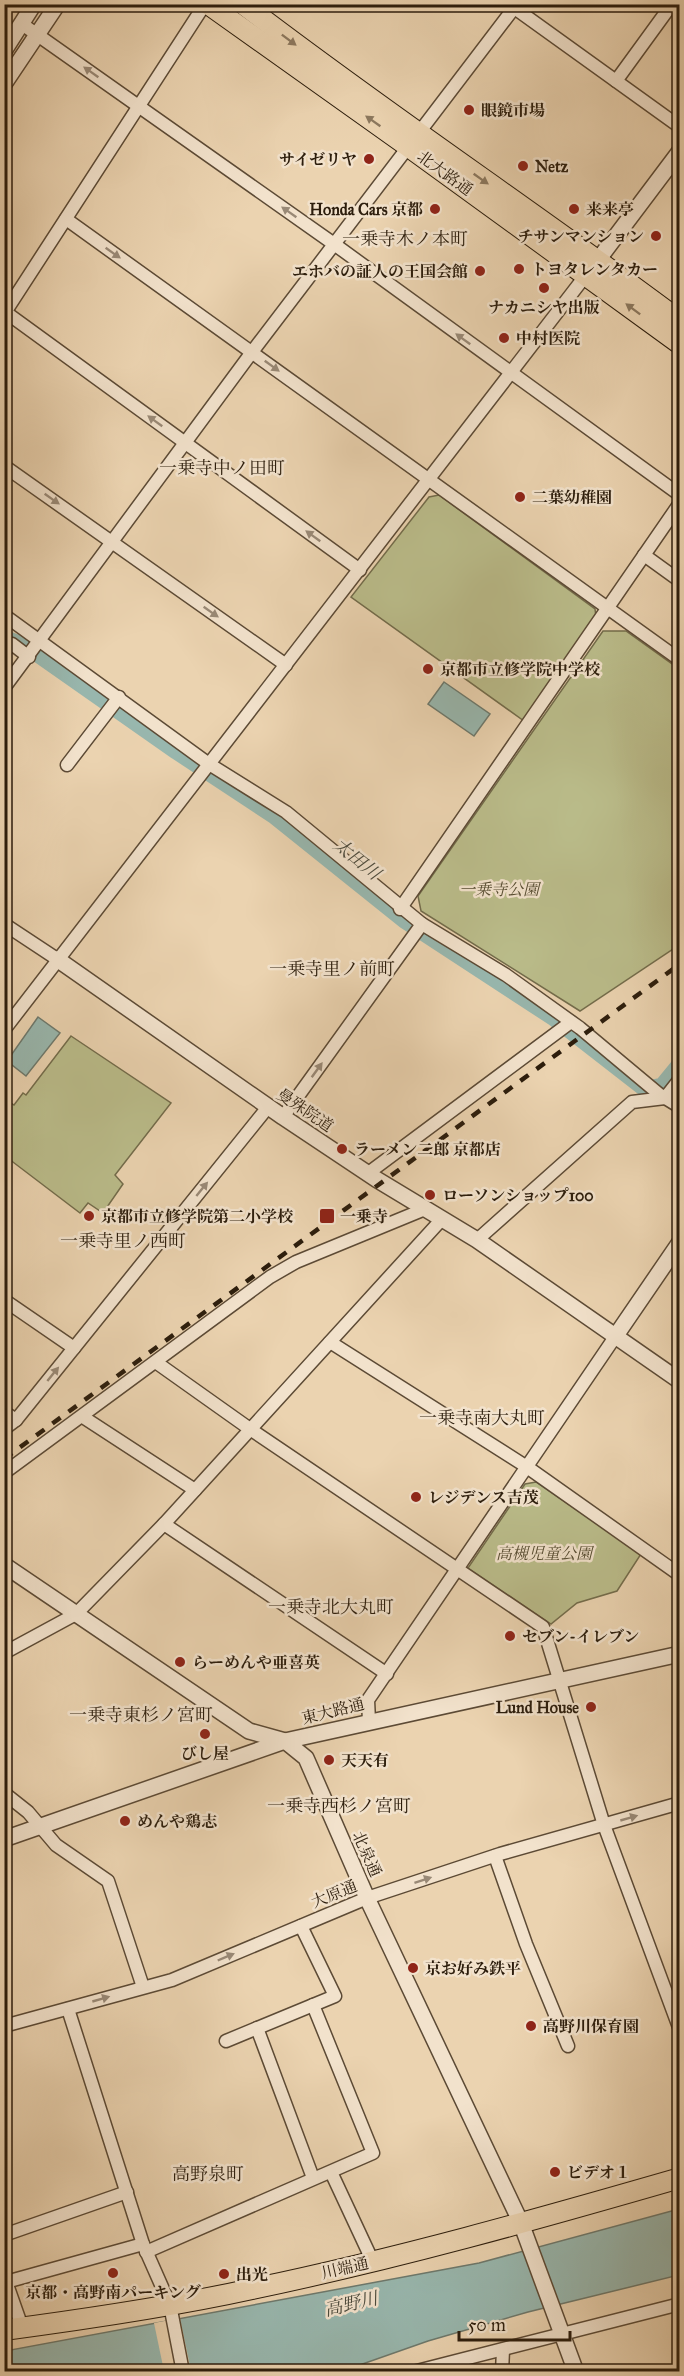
<svg xmlns="http://www.w3.org/2000/svg" width="684" height="2376" font-family="'IM FELL Great Primer','Noto Serif JP',serif">
<style>
.green{fill:#babc8a;stroke:#736c4b;stroke-width:1.5}
.water{fill:#98b7ae;stroke:#6d796d;stroke-width:1.5}
.pier{fill:#ebd3b0}
.lines{fill:none;stroke-linecap:round;stroke-linejoin:round}
.canal{stroke:#98b7ae;stroke-width:15}
.minor-casing{stroke:#5c4a35;stroke-width:15}
.tertiary-casing{stroke:#5c4a35;stroke-width:18}
.primary-casing{stroke:#2c1d0c;stroke-width:22}
.trunk-casing{stroke:#2c1d0c;stroke-width:22}
.minor{stroke:#f2e2cc;stroke-width:12}
.tertiary{stroke:#f2e2cc;stroke-width:15}
.primary{stroke:#ebd3b0;stroke-width:20}
.trunk{stroke:#ebd3b0;stroke-width:20}
.rail{stroke:#2c1d0c;stroke-width:4.5;stroke-dasharray:10 10;stroke-linecap:butt}
.oneway{fill:#8c785e}
.oneway2{fill:#998976}
.poi-dot{fill:#8f2418;stroke:#f2e2cc;stroke-width:2}
.labels{text-anchor:middle;dominant-baseline:central;stroke-width:5;stroke-linejoin:round;paint-order:stroke}
.poi-label{font-size:16px;font-weight:bold;fill:#2c1d0c;stroke:#f2e2cc;text-anchor:start}
.street-label{font-size:16px;fill:#2c1d0c;stroke:#f2e2cc}
.park-label{font-size:16px;font-style:italic;fill:#574d32;stroke:#f2e2cc}
.neighbourhood-label{font-size:18px;fill:#2c1d0c;stroke:#f2e2cc}
.water-label{font-size:18px;font-style:italic;fill:#4c4b3d;stroke:#f2e2cc}
</style>
<rect width="100%" height="100%" fill="#ebd3b0"/>
<filter id="stains"><feTurbulence type="fractalNoise" baseFrequency=".00333" numOctaves="4"/><feColorMatrix values="0 0 0 0 .2 0 0 0 0 .09 0 0 0 0 .02 0 0 0 .5 -.17"/></filter>
<radialGradient id="worn" r=".72"><stop offset=".6" stop-color="#630" stop-opacity="0"/><stop offset="1" stop-color="#630" stop-opacity=".3"/></radialGradient>
<g class="green">
<path d="M439,495L595,609L596,617L524,721L351,597L429,497Z"/>
<path d="M603,631H626L679,669V945L580,1011L421,911L418,896Z"/>
<path d="M71,1036L171,1103L115,1175L123,1184L103,1213L88,1203L80,1213L5,1156V1099L14,1105L23,1093L26,1095Z"/>
<path d="M536,1482L641,1554L617,1591L577,1603L551,1624L468,1568L525,1484Z"/>
</g>
<g class="water">
<path d="M444,682L490,714L474,736L428,704Z"/>
<path d="M38,1017L60,1033L26,1076L7,1061Z"/>
<path d="M679,2209V2275L528,2312L428,2341L354,2367L307,2372H5V2351L479,2263Z"/>
</g>
<path class="pier" d="M180,2318L191,2371H164L154,2323Z"/>
<g class="lines">
<path class="canal" d="M4,637L22,644L176,752L273,816L404,921L554,1019L644,1089L662,1085L680,1063"/>
<g class="minor-casing">
<g id="minor">
<path d="M509,4L680,127"/>
<path d="M22,24L334,244L680,495"/>
<path d="M616,81L672,4"/>
<path d="M66,219L680,660"/>
<path d="M4,311L360,570"/>
<path d="M4,314L205,4"/>
<path d="M4,466L286,665"/>
<path d="M644,555L680,581"/>
<path d="M4,615L209,764L286,812L422,924L283,1117"/>
<path d="M4,643L12,644L29,657"/>
<path d="M4,688L252,352L517,4"/>
<path d="M67,765L119,697"/>
<path d="M400,909L680,503"/>
<path d="M4,924L57,959"/>
<path d="M422,924L506,975L580,1028L659,1094L680,1107"/>
<path d="M4,1030L586,275"/>
<path d="M367,1174L571,1022"/>
<path d="M477,1240L632,1102L665,1098L680,1079"/>
<path d="M4,1300L74,1348"/>
<path d="M330,1342L527,1467L680,1575"/>
<path d="M157,1363L250,1429L543,1627L604,1825L680,2030"/>
<path d="M4,1412L16,1420"/>
<path d="M83,1417L195,1490"/>
<path d="M4,1429L16,1420L268,1107"/>
<path d="M4,1473L270,1277L296,1262L425,1209"/>
<path d="M164,1524L387,1674"/>
<path d="M4,1653L76,1614L164,1524L442,1219"/>
<path d="M369,1721L368,1700L615,1337"/>
<path d="M4,1793L28,1812L56,1845L108,1881L143,1987"/>
<path d="M495,1856L526,1944L568,2046"/>
<path d="M68,2009L143,2244L170,2305L183,2372"/>
<path d="M4,2026L172,1980L367,1898L500,1854L680,1803"/>
<path d="M257,2028L313,2178"/>
<path d="M226,2041L335,1996L301,1926"/>
<path d="M331,2172L373,2262"/>
<path d="M4,2235L127,2192"/>
<path d="M146,2252L373,2153L313,2005"/>
<path d="M4,2276L22,2327"/>
<path d="M6,2282L143,2244"/>
<path d="M413,2372L680,2304"/>
<path d="M502,2372L503,2350"/>
</g>
</g>
<g class="tertiary-casing">
<g id="tertiary">
<path d="M4,51L34,4"/>
<path d="M4,84L57,5"/>
<path d="M592,268L680,151"/>
<path d="M57,959L283,1117L376,1179L477,1240L680,1381"/>
<path d="M615,1337L680,1242"/>
<path d="M4,1565L249,1731L285,1741L306,1758L367,1898L521,2223L576,2372"/>
<path d="M4,1839L285,1741L680,1654"/>
</g>
</g>
<g class="primary-casing">
<g id="primary">
<path d="M208,4L409,147L680,344"/>
<path d="M243,4C386,114 536,213 680,321"/>
</g>
</g>
<g class="trunk-casing">
<path id="trunk" d="M4,2330C87,2319 170,2307 252,2289C396,2259 538,2219 680,2178"/>
</g>
<use href="#minor" class="minor"/>
<use href="#tertiary" class="tertiary"/>
<use href="#primary" class="primary"/>
<use href="#trunk" class="trunk"/>
<path class="rail" d="M4,1459L680,964"/>
</g>
<defs><path id="oneway-solid" d="M-6-.8H1V-3.2L6.5 0L1 3.2V.8H-6Z" transform="scale(1.5)"/></defs>
<g class="oneway">
<use href="#oneway-solid" transform="translate(289 40) rotate(37)"/>
<use href="#oneway-solid" transform="translate(373 121) rotate(-145)"/>
<use href="#oneway-solid" transform="translate(481 179) rotate(35)"/>
<use href="#oneway-solid" transform="translate(633 309) rotate(-143)"/>
</g>
<g class="oneway2">
<use href="#oneway-solid" transform="translate(91 72) rotate(-145)"/>
<use href="#oneway-solid" transform="translate(289 212) rotate(-145)"/>
<use href="#oneway-solid" transform="translate(113 253) rotate(35)"/>
<use href="#oneway-solid" transform="translate(463 339) rotate(-144)"/>
<use href="#oneway-solid" transform="translate(272 366) rotate(36)"/>
<use href="#oneway-solid" transform="translate(155 421) rotate(-144)"/>
<use href="#oneway-solid" transform="translate(52 499) rotate(35)"/>
<use href="#oneway-solid" transform="translate(313 536) rotate(-144)"/>
<use href="#oneway-solid" transform="translate(211 612) rotate(35)"/>
<use href="#oneway-solid" transform="translate(317 1070) rotate(-54)"/>
<use href="#oneway-solid" transform="translate(202 1189) rotate(-51)"/>
<use href="#oneway-solid" transform="translate(53 1374) rotate(-51)"/>
<use href="#oneway-solid" transform="translate(629 1818) rotate(-16)"/>
<use href="#oneway-solid" transform="translate(423 1880) rotate(-18)"/>
<use href="#oneway-solid" transform="translate(226 1957) rotate(-23)"/>
<use href="#oneway-solid" transform="translate(101 1999) rotate(-16)"/>
</g>
<g class="poi-dot">
<circle cx="469" cy="110" r="6"/>
<circle cx="369" cy="159" r="6"/>
<circle cx="523" cy="166" r="6"/>
<circle cx="435" cy="209" r="6"/>
<circle cx="574" cy="209" r="6"/>
<circle cx="656" cy="236" r="6"/>
<circle cx="519" cy="269" r="6"/>
<circle cx="480" cy="271" r="6"/>
<circle cx="544" cy="288" r="6"/>
<circle cx="504" cy="338" r="6"/>
<circle cx="520" cy="497" r="6"/>
<circle cx="428" cy="669" r="6"/>
<circle cx="342" cy="1149" r="6"/>
<circle cx="430" cy="1195" r="6"/>
<circle cx="89" cy="1216" r="6"/>
<rect x="319" y="1208" width="16" height="16" rx="3"/>
<circle cx="416" cy="1497" r="6"/>
<circle cx="510" cy="1636" r="6"/>
<circle cx="180" cy="1662" r="6"/>
<circle cx="591" cy="1707" r="6"/>
<circle cx="205" cy="1734" r="6"/>
<circle cx="329" cy="1760" r="6"/>
<circle cx="125" cy="1821" r="6"/>
<circle cx="413" cy="1968" r="6"/>
<circle cx="531" cy="2026" r="6"/>
<circle cx="555" cy="2172" r="6"/>
<circle cx="113" cy="2273" r="6"/>
<circle cx="224" cy="2274" r="6"/>
</g>
<g class="labels">
<g class="poi-label">
<text x="481" y="110">眼鏡市場</text>
<text x="357" y="159" text-anchor="end">サイゼリヤ</text>
<text x="535" y="166">Netz</text>
<text x="423" y="209" text-anchor="end">Honda Cars 京都</text>
<text x="586" y="209">来来亭</text>
<text x="644" y="236" text-anchor="end">チサンマンション</text>
<text x="531" y="269">トヨタレンタカー</text>
<text x="468" y="271" text-anchor="end">エホバの証人の王国会館</text>
<text x="544" y="307" text-anchor="middle">ナカニシヤ出版</text>
<text x="516" y="338">中村医院</text>
<text x="532" y="497">二葉幼稚園</text>
<text x="440" y="669">京都市立修学院中学校</text>
<text x="354" y="1149">ラーメン二郎 京都店</text>
<text x="442" y="1195">ローソンショップ100</text>
<text x="101" y="1216">京都市立修学院第二小学校</text>
<text x="340" y="1216">一乗寺</text>
<text x="428" y="1497">レジデンス吉茂</text>
<text x="522" y="1636">セブン-イレブン</text>
<text x="192" y="1662">らーめんや亜喜英</text>
<text x="579" y="1707" text-anchor="end">Lund House</text>
<text x="205" y="1753" text-anchor="middle">びし屋</text>
<text x="341" y="1760">天天有</text>
<text x="137" y="1821">めんや鶏志</text>
<text x="425" y="1968">京お好み鉄平</text>
<text x="543" y="2026">高野川保育園</text>
<text x="567" y="2172">ビデオ１</text>
<text x="236" y="2274">出光</text>
<text x="113" y="2292" text-anchor="middle">京都・高野南パーキング</text>
</g>
<g class="street-label">
<text transform="translate(445 173) rotate(36)">北大路通</text>
<text transform="translate(305 1110) rotate(34)">曼殊院道</text>
<text transform="translate(333 1711) rotate(-14)">東大路通</text>
<text transform="translate(367 1854) rotate(66)">北泉通</text>
<text transform="translate(334 1894) rotate(-22)">大原通</text>
<text transform="translate(345 2268) rotate(-13)">川端通</text>
</g>
<g class="park-label">
<text x="499" y="889">一乗寺公園</text>
<text x="544" y="1553">高槻児童公園</text>
</g>
<g class="neighbourhood-label">
<text x="405" y="239">一乗寺木ノ本町</text>
<text x="222" y="468">一乗寺中ノ田町</text>
<text x="332" y="969">一乗寺里ノ前町</text>
<text x="123" y="1241">一乗寺里ノ西町</text>
<text x="482" y="1418">一乗寺南大丸町</text>
<text x="331" y="1607">一乗寺北大丸町</text>
<text x="141" y="1715">一乗寺東杉ノ宮町</text>
<text x="339" y="1806">一乗寺西杉ノ宮町</text>
<text x="208" y="2174">高野泉町</text>
</g>
<g class="water-label">
<text transform="translate(357 859) rotate(39)">太田川</text>
<text transform="translate(351 2304) rotate(-13)">高野川</text>
</g>
</g>
<rect width="684" height="2376" fill="none" stroke="#ebd3b0" stroke-width="24"/>
<rect x="6" y="6" width="672" height="2364" fill="none" stroke="#2c1d0c" stroke-width="3"/>
<rect x="12" y="12" width="660" height="2352" fill="none" stroke="#2c1d0c" stroke-width="1.5"/>
<path d="M459 2331v9h111v-9" fill="none" stroke="#2c1d0c" stroke-width="3"/>
<text x="468" y="2331" font-size="18" fill="#2c1d0c" stroke="#f2e2cc" stroke-width="4.5" paint-order="stroke">50 m</text>
<rect width="100%" height="100%" filter="url(#stains)"/>
<rect width="100%" height="100%" fill="url(#worn)"/>
</svg>
